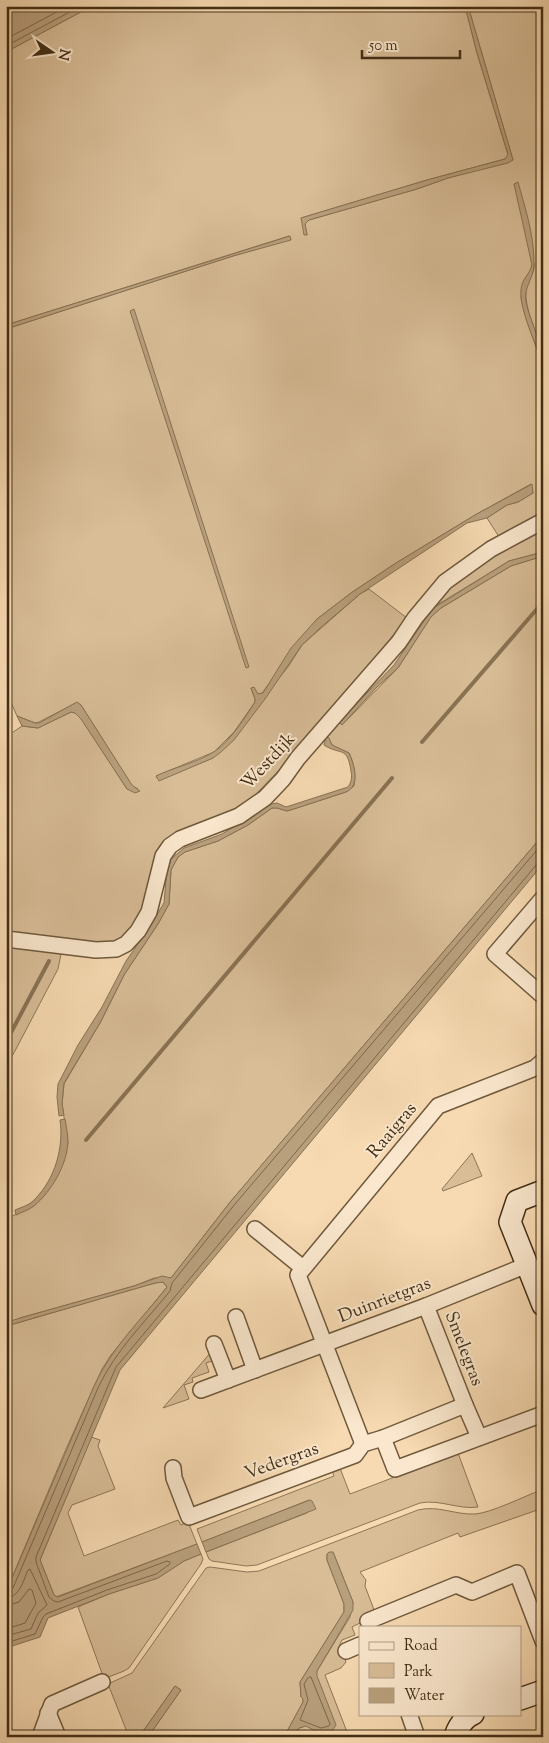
<svg xmlns="http://www.w3.org/2000/svg" width="549" height="1743" font-family="'Sorts Mill Goudy',serif">
<style>
.green{fill:#d8bd97;stroke:#8d7656}
.water{fill:#b9a07d;stroke:#897253}
.lines{fill:none;stroke-linecap:round;stroke-linejoin:round}
.shore{stroke:#7e6749;stroke-width:1}
.stream{stroke:#897253;stroke-width:4}
.street-casing{stroke:#6f593c;stroke-width:18}
.secondary-casing{stroke:#422e15;stroke-width:24}
.street{stroke:#fae7cd;stroke-width:15}
.secondary{stroke:#fae7cd;stroke-width:21}
.labels{text-anchor:middle;dominant-baseline:central;stroke-width:4;stroke-linejoin:round;paint-order:stroke}
.street-label{font-size:18px;fill:#422e15;stroke:#fae7cd}
</style>
<rect width="100%" height="100%" fill="#f7dab2"/>
<filter id="stains"><feTurbulence type="fractalNoise" baseFrequency=".004" numOctaves="4"/><feColorMatrix values="0 0 0 0 .2 0 0 0 0 .09 0 0 0 0 .02 0 0 0 .5 -.17"/></filter>
<radialGradient id="worn" r=".72"><stop offset=".6" stop-color="#630" stop-opacity="0"/><stop offset="1" stop-color="#630" stop-opacity=".3"/></radialGradient>
<g class="green">
<path d="M92,6H465L477,53L508,155L505,159L427,180L301,218L307,235L305,224L309,220L417,189L448,178L513,160L468,6H543V352C537,334 524,308 526,290C527,274 541,273 530,253L532,265L530,272L524,280L521,298L526,318L543,366V516L501,540L487,518L507,505L518,502L533,493L531,484L475,515L396,563L351,593L317,619L262,693L258,694L251,688L255,699V702L234,732L214,752L156,776L159,780L213,758L288,667L302,645L360,594L369,589L407,618L359,677L284,765L256,794L238,809L179,835L144,914L117,945L6,934V737L22,726L38,728L71,712L75,713L81,718L127,789H138L132,786L81,705L76,703L39,722L35,723L17,716L6,691V329L233,256L291,239L289,236L6,325V52Z"/>
<path d="M543,523V552L509,561L437,605L433,599L448,584Z"/>
<path d="M543,556V835L231,1201L171,1278H154L134,1286L20,1318L10,1325L155,1283L163,1282L167,1287L111,1355L102,1369L66,1449L6,1592V1219L32,1207L53,1183L59,1171L68,1143L62,1104L64,1084L100,1023L124,975L158,924L169,904L171,870L178,857L185,852L218,841L248,825L272,808H277L287,811L346,792L354,786C356,775 354,763 349,753L332,745L328,738L326,737L340,723L342,725L398,668L431,616L441,608L511,566Z"/>
<path d="M6,945L57,949L61,954L58,969L6,1068Z"/>
<path d="M472,1153L482,1176L443,1191L442,1189Z"/>
<path d="M212,1351L215,1360L206,1363L209,1372L192,1378L193,1382L184,1385L189,1399L163,1408Z"/>
<path d="M91,1437L100,1440L98,1446L115,1489L72,1505L68,1513L84,1556L178,1520L181,1525L188,1522L197,1544L56,1597L54,1595L40,1560Z"/>
<path d="M458,1453L478,1507C459,1510 440,1499 420,1503L257,1565L246,1566L212,1561L209,1559L206,1552L307,1513L312,1502L309,1500L202,1542L197,1529L334,1476L330,1466L338,1463L350,1494Z"/>
<path d="M541,1490L543,1496V1508L460,1537L458,1533L360,1572L366,1580L365,1586L376,1615L352,1627L355,1635L342,1640L340,1644L346,1662L341,1668L325,1675L349,1737H294L299,1728L306,1726L317,1671L350,1617L353,1602L333,1552L327,1554V1560L344,1604V1612L300,1682L301,1697L303,1699V1702L284,1737H148L181,1690L175,1686L139,1737H129L108,1684L132,1673L206,1568L210,1567L247,1572L259,1571L418,1510C438,1505 455,1515 475,1514C491,1513 525,1496 541,1490Z"/>
<path d="M201,1554L203,1559L201,1564L129,1668L124,1671L106,1678L103,1676L78,1607L109,1594L158,1578L184,1561Z"/>
</g>
<g class="water">
<path d="M17,6H92L6,52V12Z"/>
<path d="M465,6H468L513,160L508,163L448,178L417,189L309,220L305,224L307,235H304L301,218L427,180L505,159L508,154L477,53Z"/>
<path d="M518,182C525,207 534,235 534,262C535,278 523,286 526,302C531,325 543,342 543,366C537,346 519,309 521,290C521,280 530,274 532,265L514,184Z"/>
<path d="M290,236L291,240L233,256L6,329V325Z"/>
<path d="M134,309L249,667L246,668L130,311Z"/>
<path d="M532,484L533,493L518,502L507,505L487,518L467,523L360,594L320,628L302,645L265,699L234,740L221,752L213,758L159,781L156,776C172,768 202,761 215,751C230,741 245,718 255,702V699L251,688L254,687L258,694L263,693L291,648L317,619L351,593L396,563L475,515Z"/>
<path d="M543,552V556L511,566L441,608L431,617L398,668L377,687L342,725L339,722L394,665L432,609L509,561Z"/>
<path d="M77,702L81,705L132,785L140,791L135,793L127,789L81,719L75,713L71,712L38,728L22,726L17,716L35,723H39Z"/>
<path d="M326,737L329,738L332,745L349,753C354,764 361,786 346,792L294,809L287,811L277,808H272L248,825L218,841L185,852L178,857L171,870L169,904L158,924L124,975L100,1023L64,1083L62,1104L64,1115L59,1116L57,1097L58,1084L78,1045L102,1007L126,961L147,931L164,903L167,869L171,859L184,848L222,834L271,804L277,803L286,807L348,787C352,781 352,777 351,771C347,745 341,756 324,745Z"/>
<path d="M543,835V864L120,1370L40,1560L54,1595L58,1597L197,1544L201,1554L184,1561L158,1578L109,1594L48,1618L40,1637L6,1648V1592L94,1386C111,1348 142,1319 167,1287L163,1282L155,1283L10,1325L8,1322L20,1318L134,1286L162,1276L171,1278L231,1201Z"/>
<path d="M65,1119C66,1126 68,1134 68,1142C67,1165 51,1192 34,1206C29,1210 22,1212 16,1215L15,1210C22,1207 30,1205 35,1199C55,1179 64,1147 60,1120Z"/>
<path d="M310,1500L312,1501L316,1509L206,1552L202,1542Z"/>
<path d="M329,1552H333L353,1602V1610L317,1671V1676L336,1725L332,1731L321,1734L306,1726L299,1728L294,1737H284L303,1702V1699L301,1697L300,1682L344,1612V1604L327,1560V1554Z"/>
<path d="M175,1686L181,1690L148,1737H139Z"/>
</g>
<g class="lines">
<g class="shore">
<path d="M6,39L68,6"/>
<path d="M6,46L81,6"/>
<path d="M6,1592L10,1591L13,1588L98,1388C115,1351 145,1322 170,1291L172,1283L235,1204L543,843"/>
<path d="M6,1598C20,1597 23,1581 28,1570L30,1569L47,1605L38,1613L31,1629L6,1636"/>
<path d="M6,1606L19,1602L29,1589L32,1590L36,1603L25,1623L6,1629"/>
<path d="M6,1643L35,1634L43,1617L46,1614L107,1590L156,1574L170,1564V1562L167,1561L58,1602L54,1601L49,1597L36,1562V1557L116,1367L537,864L543,862"/>
<path d="M311,1677L330,1724L329,1726L321,1728L300,1720L308,1700L304,1684L308,1678Z"/>
</g>
<g class="stream">
<path d="M422,742L543,602"/>
<path d="M6,1042L49,961"/>
<path d="M86,1140L392,778"/>
</g>
<g class="street-casing">
<g id="street">
<path d="M543,898L495,954L543,996"/>
<path d="M6,939L96,950L116,949L126,944L138,931L149,912L163,856L170,846L180,839L239,816L265,798L283,779L298,758L399,642L415,618L445,582L491,549L543,521"/>
<path d="M255,1229L303,1268"/>
<path d="M426,1306L465,1405"/>
<path d="M236,1317L255,1370"/>
<path d="M214,1344L228,1380"/>
<path d="M201,1390L426,1306L527,1265"/>
<path d="M383,1438L395,1469L543,1414"/>
<path d="M363,1444L298,1275L438,1106L535,1068L543,1061"/>
<path d="M173,1468L174,1478L189,1517L355,1455L363,1444L383,1438L465,1405L479,1437"/>
<path d="M368,1621L456,1585L472,1592L517,1573L543,1641"/>
<path d="M346,1651L360,1645"/>
<path d="M48,1713L58,1737"/>
<path d="M409,1714L417,1737"/>
<path d="M40,1737L52,1704L102,1682"/>
</g>
</g>
<g class="secondary-casing">
<g id="secondary">
<path d="M543,1191L517,1201L510,1222L543,1305"/>
<path d="M520,1699L543,1691"/>
<path d="M455,1737C457,1729 464,1717 473,1714"/>
</g>
</g>
<use href="#street" class="street"/>
<use href="#secondary" class="secondary"/>
</g>
<g class="labels">
<g class="street-label">
<text transform="translate(269 762) rotate(-47)">Westdijk</text>
<text transform="translate(393 1131) rotate(-50)">Raaigras</text>
<text transform="translate(385 1301) rotate(-21)">Duinrietgras</text>
<text transform="translate(463 1349) rotate(69)">Smelegras</text>
<text transform="translate(282 1462) rotate(-20)">Vedergras</text>
</g>
</g>
<rect width="549" height="1743" fill="none" stroke="#f7dab2" stroke-width="25"/>
<rect x="8" y="8" width="534" height="1728" fill="none" stroke="#422e15" stroke-width="2.5"/>
<rect x="12" y="12" width="524" height="1718" fill="none" stroke="#422e15"/>
<rect x="359" y="1626" width="162" height="90" fill="#fae7cd" stroke="#b09d83"/>
<rect x="369" y="1642" width="25" height="8" fill="#fae7cd" stroke="#b09d83"/>
<text x="404" y="1650" font-size="15" fill="#422e15">Road</text>
<rect x="369" y="1663" width="25" height="15" fill="#d8bd97" stroke="#b09d83"/>
<text x="404" y="1676" font-size="15" fill="#422e15">Park</text>
<rect x="369" y="1688" width="25" height="15" fill="#b9a07d" stroke="#b09d83"/>
<text x="404" y="1700" font-size="15" fill="#422e15">Water</text>
<g transform="translate(52 52) rotate(103)" stroke="#fae7cd" stroke-width="4" paint-order="stroke">
<path d="M0-4L9 19L0 12L-9 19Z" fill="#422e15"/>
<text y="-8" font-size="14" font-weight="bold" text-anchor="middle" fill="#422e15">N</text>
</g>
<path d="M362 50v8h98v-8" fill="none" stroke="#422e15" stroke-width="2.5"/>
<text x="369" y="50" font-size="15" fill="#422e15" stroke="#fae7cd" stroke-width="4" paint-order="stroke">50 m</text>
<rect width="100%" height="100%" filter="url(#stains)"/>
<rect width="100%" height="100%" fill="url(#worn)"/>
</svg>
